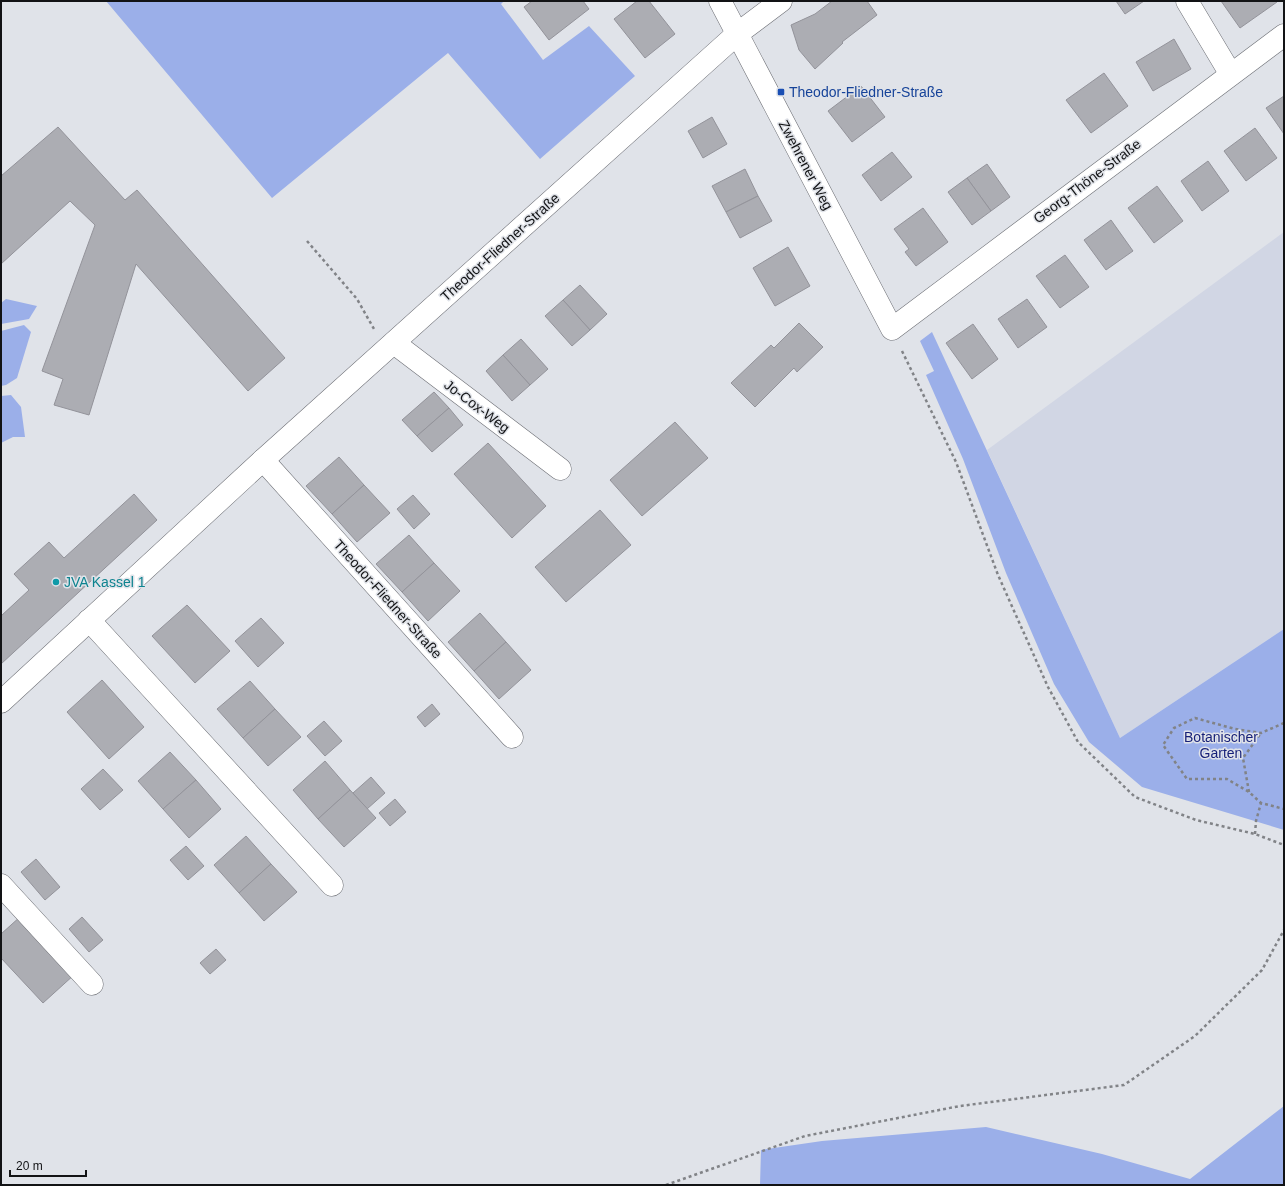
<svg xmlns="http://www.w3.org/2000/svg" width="1285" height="1186" font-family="Arial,sans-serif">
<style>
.built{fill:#d1d6e4}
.green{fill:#9bafe9}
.building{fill:#acadb3;stroke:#93939a}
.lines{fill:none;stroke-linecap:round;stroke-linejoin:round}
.street-casing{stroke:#6d6f75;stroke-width:23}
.path{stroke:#818387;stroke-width:2.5;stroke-dasharray:3 3;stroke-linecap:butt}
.street{stroke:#fff;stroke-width:22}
.transit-dot{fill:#1a4fb4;stroke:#e0e3e9;stroke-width:1.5}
.culture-dot{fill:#0f9aa8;stroke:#e0e3e9;stroke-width:1.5}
.labels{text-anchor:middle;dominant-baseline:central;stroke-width:3;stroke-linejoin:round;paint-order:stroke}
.transit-label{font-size:14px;fill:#164399;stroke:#e0e3e9;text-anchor:start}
.street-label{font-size:14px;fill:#121315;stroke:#e0e3e9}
.culture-label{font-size:14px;fill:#0d838f;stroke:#e0e3e9;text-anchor:start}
.park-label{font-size:14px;fill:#151f78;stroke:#e0e3e9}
</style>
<rect width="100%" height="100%" fill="#e0e3e9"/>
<path class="built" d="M1284,232V629L1120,738L987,450Z"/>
<g class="green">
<path d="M106,1H504L501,4L543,60L589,26L635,76L540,159L448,53L272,198Z"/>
<path d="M6,299L37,306L29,319L1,324V303Z"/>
<path d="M24,325L31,332L17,378L6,385L1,386V331Z"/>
<path d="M932,332L1120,738L1284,629V830L1142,787L1089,742L1054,684L1006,573L963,459L926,375L934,371L920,341Z"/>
<path d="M11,395L21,407L25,437H13L1,443V396Z"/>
<path d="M1284,1106V1185H760L761,1150L822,1141L986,1127L1102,1154L1190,1179Z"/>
</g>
<g class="building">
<path d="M532,1H583L589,9L549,40L524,7Z"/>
<path d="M637,1H649L675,34L645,58L614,19Z"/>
<path d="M832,1H867L877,15L842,42L843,43L815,69L799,50L791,25L815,14Z"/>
<path d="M1116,1H1144L1125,14Z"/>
<path d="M1221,1H1276L1277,2L1240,28Z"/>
<path d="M1174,39L1191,69L1153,91L1136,62Z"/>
<path d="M1104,73L1128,106L1091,133L1066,100Z"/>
<path d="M861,86L885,117L852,142L828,111Z"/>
<path d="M1284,96V134L1266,108Z"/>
<path d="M712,117L727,144L703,158L688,131Z"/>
<path d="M58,127L125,200L137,190L285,358L248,391L136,264L89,415L54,405L63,379L42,371L95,225L70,201L1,264V176Z"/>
<path d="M1255,128L1277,158L1246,181L1224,151Z"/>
<path d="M892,152L912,177L881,201L862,175Z"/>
<path d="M1208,161L1229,191L1202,211L1181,181Z"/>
<path d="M987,164L1010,197L991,211L967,178Z"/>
<path d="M745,169L758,196L726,212L712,186Z"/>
<path d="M967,178L991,211L972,225L948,192Z"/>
<path d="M1157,186L1183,221L1154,243L1128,208Z"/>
<path d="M758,196L772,221L740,238L726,212Z"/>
<path d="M923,208L948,242L916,266L905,252L909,249L894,229Z"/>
<path d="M1111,220L1133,251L1106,270L1084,240Z"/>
<path d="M788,247L810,286L775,306L753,268Z"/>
<path d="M1065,255L1089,287L1060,308L1036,276Z"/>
<path d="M580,285L607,314L590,330L563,300Z"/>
<path d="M1027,299L1047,327L1018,348L998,319Z"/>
<path d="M563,300L590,330L572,346L545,316Z"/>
<path d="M799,323L823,347L797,372L794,368L755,407L731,383L771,345L774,348Z"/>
<path d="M973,324L998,359L972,379L946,343Z"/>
<path d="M521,339L548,369L530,385L503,355Z"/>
<path d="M503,355L530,385L512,401L486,371Z"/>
<path d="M434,392L449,408L417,436L402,420Z"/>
<path d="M449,408L463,425L432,452L417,436Z"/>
<path d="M675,422L708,458L642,516L610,480Z"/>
<path d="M488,443L546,506L512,538L454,474Z"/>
<path d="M339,457L364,485L332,514L306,486Z"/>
<path d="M364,485L390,513L357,542L332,514Z"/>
<path d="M134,494L157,520L1,664V616L29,590L14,574L49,542L64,558Z"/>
<path d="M413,495L430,514L414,529L397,509Z"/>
<path d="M600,510L631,545L566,602L535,567Z"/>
<path d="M409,535L434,563L402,592L376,564Z"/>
<path d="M434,563L460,591L428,621L402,592Z"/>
<path d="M187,605L230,651L195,683L152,636Z"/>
<path d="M480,613L506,642L474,671L448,642Z"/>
<path d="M261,618L284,643L258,667L235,641Z"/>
<path d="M506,642L531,670L499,699L474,671Z"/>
<path d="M102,680L144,727L109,759L67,712Z"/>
<path d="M250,681L275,709L243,738L217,709Z"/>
<path d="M432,704L440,714L425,727L417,717Z"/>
<path d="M275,709L301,737L268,766L243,738Z"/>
<path d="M324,721L342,741L325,756L307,736Z"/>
<path d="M170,752L196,780L163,809L138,781Z"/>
<path d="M325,761L350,790L318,819L293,790Z"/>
<path d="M103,769L123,790L100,810L81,789Z"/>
<path d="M371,777L385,793L367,809L353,793Z"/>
<path d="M196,780L221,809L189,838L163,809Z"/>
<path d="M350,790L376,818L344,847L318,819Z"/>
<path d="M395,799L406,812L390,826L379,813Z"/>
<path d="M246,836L271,864L239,893L214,865Z"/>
<path d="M186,846L204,866L188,880L170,860Z"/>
<path d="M36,859L60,887L45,900L21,872Z"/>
<path d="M271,864L297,892L264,921L239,893Z"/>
<path d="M21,916L75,974L43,1003L1,958V934Z"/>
<path d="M82,917L103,940L89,952L69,929Z"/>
<path d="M216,949L226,960L210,974L200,963Z"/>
</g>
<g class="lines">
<g class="street-casing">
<g id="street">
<path d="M720,1L892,329L1284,35"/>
<path d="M1187,1L1230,73"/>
<path d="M394,343L560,469"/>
<path d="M263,460L512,737"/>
<path d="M89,620L332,885"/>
<path d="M1,702L263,460L737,34L781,1"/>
<path d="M1,885L92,984"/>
</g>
</g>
<g class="path">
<path d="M307,241L357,299L374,329"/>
<path d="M902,351L956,462L998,575L1048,687L1078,742L1135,797L1196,820L1255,834L1284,845"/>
<path d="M1284,723L1261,733L1235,729L1195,718L1174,728L1163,745L1187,779H1227L1249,792L1261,803L1284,809"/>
<path d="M1249,792L1243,758L1261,733"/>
<path d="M1255,834L1256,821L1261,803"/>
<path d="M666,1185L805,1136L960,1106L1124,1085L1195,1036L1262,970L1284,930"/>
</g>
<use href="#street" class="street"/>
</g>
<rect class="transit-dot" x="777" y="88" width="8" height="8" rx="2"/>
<circle class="culture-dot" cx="56" cy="582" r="4"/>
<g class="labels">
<g class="transit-label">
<text x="789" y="92">Theodor-Fliedner-Straße</text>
</g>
<g class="street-label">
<text transform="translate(806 165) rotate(62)">Zwehrener Weg</text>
<text transform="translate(1087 181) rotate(-37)">Georg-Thöne-Straße</text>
<text transform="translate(500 247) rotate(-42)">Theodor-Fliedner-Straße</text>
<text transform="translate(477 406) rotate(37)">Jo-Cox-Weg</text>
<text transform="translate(388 599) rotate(48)">Theodor-Fliedner-Straße</text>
</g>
<g class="culture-label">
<text x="64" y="582">JVA Kassel 1</text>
</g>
<g class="park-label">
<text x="1221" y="737">Botanischer<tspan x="1221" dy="16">Garten</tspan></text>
</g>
</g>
<rect width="1285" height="1186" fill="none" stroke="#121315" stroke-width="4"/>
<path d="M10 1170v6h76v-6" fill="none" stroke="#121315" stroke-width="2"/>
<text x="16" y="1170" font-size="12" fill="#121315" stroke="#e0e3e9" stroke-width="3" paint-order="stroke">20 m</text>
</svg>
